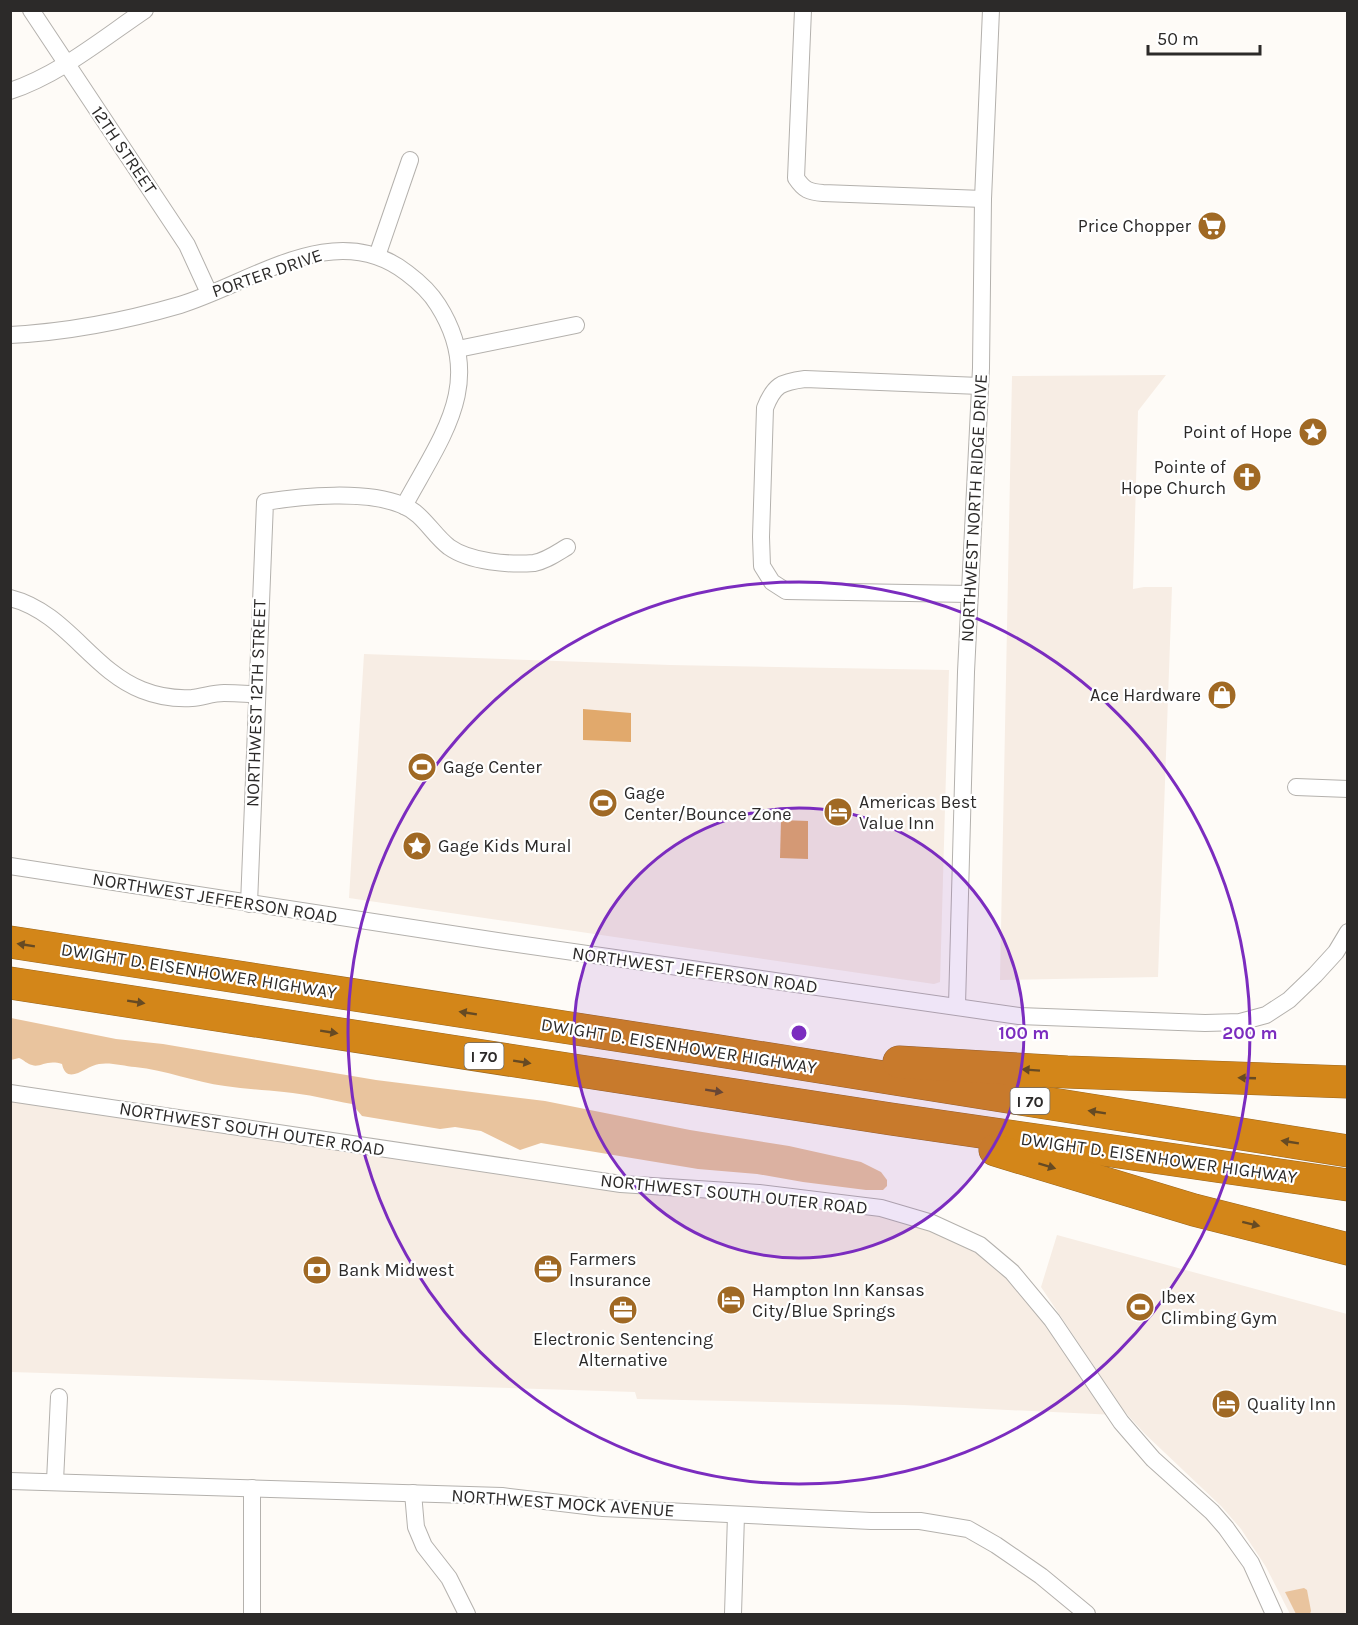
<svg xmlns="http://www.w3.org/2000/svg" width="1358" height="1625" font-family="Karla,sans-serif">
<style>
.built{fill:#f7ede4}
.green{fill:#e9c49e}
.water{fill:#e1a96c}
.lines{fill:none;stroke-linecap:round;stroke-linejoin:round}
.minor-casing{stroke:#b4b1ad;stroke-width:18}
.motorway-casing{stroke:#99661f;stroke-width:33}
.minor{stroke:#fff;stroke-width:16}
.motorway{stroke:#d38619;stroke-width:32}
.oneway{fill:#664a23}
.ring{fill:none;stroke:#7b2cbf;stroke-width:3}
.labels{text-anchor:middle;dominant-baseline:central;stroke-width:4.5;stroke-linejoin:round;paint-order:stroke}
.shield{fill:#fff;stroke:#6b6a69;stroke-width:1.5}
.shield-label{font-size:16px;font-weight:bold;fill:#2c2a29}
.street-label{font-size:18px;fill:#2c2a29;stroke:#fff}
.poi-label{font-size:18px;fill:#2c2a29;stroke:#fff;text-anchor:start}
.centre{fill:#7b2cbf;stroke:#fff;stroke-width:3}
.ring-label{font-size:18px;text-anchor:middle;font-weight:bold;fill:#7b2cbf;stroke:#fff;stroke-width:4.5;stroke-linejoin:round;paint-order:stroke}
</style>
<rect width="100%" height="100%" fill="#fefbf7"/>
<g class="built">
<path d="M1166,375L1138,411L1133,589L1144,587H1172L1158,977L1000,980L1012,376Z"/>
<path d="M364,654L670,665L949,670L940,982L934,984L349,898Z"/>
<path d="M11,1093L375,1148L759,1193L932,1223L1012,1272L1116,1415L904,1405L637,1399L635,1392L11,1372Z"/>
<path d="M1057,1235L1347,1314V1614H1290L1266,1567L1241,1529L1221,1506L1145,1434L1124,1411L1041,1287Z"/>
</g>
<g class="green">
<path d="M11,1018L116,1039L163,1044L376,1080L545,1101L690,1130L789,1146L861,1162L881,1172L887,1180V1186L883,1190H866L803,1182L757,1174L698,1169L541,1143L520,1150L481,1131L455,1127L440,1129L362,1116L352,1104C330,1100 307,1094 284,1092C265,1090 244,1089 225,1086C194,1082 166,1070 135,1067C124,1066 110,1062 99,1064C87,1065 67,1087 62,1064C47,1059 40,1068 32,1065C27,1064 24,1060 19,1058L11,1060Z"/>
<path d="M1304,1588L1307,1590L1311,1611L1310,1614H1296L1285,1592Z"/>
</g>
<g class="water">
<path d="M583,709L631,713V742L583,740Z"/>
<path d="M781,820L808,821V859L780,858Z"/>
</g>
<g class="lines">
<g class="minor-casing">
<g id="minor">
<path d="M31,10L187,245L209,293"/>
<path d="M803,10L796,178C804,190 809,192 823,193L983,199"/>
<path d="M10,91C59,75 102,39 145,10"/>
<path d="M377,256L410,160"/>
<path d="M10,335C68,332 125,321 180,305C252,283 335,217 407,273C419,282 430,292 438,305C487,382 441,437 404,506"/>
<path d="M458,349L576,325"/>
<path d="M970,594L786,591L772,582L762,566L761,537L765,408C774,385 781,382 805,379L980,386"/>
<path d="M10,598C66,612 91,670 142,690C157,696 175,699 192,698C203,697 213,693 224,693C234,693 245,694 256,694"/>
<path d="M1296,787L1348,789"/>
<path d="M10,866L497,941L1019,1016L1205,1023L1240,1022L1266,1015L1289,1000L1315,975L1336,952L1348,932"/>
<path d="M249,904L265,502C303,496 366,490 402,505C423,513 432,534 449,547C470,562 509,565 534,563C546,561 557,553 567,547"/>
<path d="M957,1005L966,672L981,368L983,199L991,10"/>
<path d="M10,1093L621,1184L759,1193L881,1208L932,1223L980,1245L1012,1272L1052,1320L1121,1422L1153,1459L1212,1512L1226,1528L1251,1563L1274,1614"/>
<path d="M10,1481L502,1496L603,1508L871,1521H920L968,1529L996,1545L1041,1576L1087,1614"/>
<path d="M55,1481L59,1397"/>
<path d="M413,1493L416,1527L424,1546L449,1578L467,1614"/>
<path d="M252,1614V1488"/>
<path d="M733,1614L736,1515"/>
</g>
</g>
<g class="motorway-casing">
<g id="motorway">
<path d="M10,942L713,1050L1348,1151"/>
<path d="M10,983L891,1119L1348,1185"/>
<path d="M899,1062L1067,1072L1348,1082"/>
<path d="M995,1150L1194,1210L1348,1249"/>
</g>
</g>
<use href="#minor" class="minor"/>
<use href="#motorway" class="motorway"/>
</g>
<defs><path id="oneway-solid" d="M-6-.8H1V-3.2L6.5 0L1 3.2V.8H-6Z" transform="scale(1.5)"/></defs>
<g class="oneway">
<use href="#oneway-solid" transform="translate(26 945) rotate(-171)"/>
<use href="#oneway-solid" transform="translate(136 1002) rotate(9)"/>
<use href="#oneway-solid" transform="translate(468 1013) rotate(-171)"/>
<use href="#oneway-solid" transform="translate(329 1032) rotate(9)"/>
<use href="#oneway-solid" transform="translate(522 1062) rotate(9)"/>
<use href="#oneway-solid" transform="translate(1031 1070) rotate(-176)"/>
<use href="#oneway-solid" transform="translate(1247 1078) rotate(-178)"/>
<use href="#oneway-solid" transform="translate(714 1091) rotate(9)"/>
<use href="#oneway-solid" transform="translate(1097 1112) rotate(-171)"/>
<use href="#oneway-solid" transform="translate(1290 1142) rotate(-171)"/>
<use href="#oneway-solid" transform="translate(1047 1166) rotate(17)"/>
<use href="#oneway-solid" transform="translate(1251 1224) rotate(14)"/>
</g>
<circle cx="799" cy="1033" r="225" fill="#7b2cbf" fill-opacity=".12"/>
<g class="ring">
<circle cx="799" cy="1033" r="225"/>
<circle cx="799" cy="1033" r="451"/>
</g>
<defs>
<g id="supermarket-disc" transform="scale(1.5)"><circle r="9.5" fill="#a06924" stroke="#fff"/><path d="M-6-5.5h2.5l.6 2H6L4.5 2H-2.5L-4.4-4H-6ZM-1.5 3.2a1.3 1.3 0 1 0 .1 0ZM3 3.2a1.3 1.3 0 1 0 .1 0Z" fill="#fff"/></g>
<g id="sight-disc" transform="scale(1.5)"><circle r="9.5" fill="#a06924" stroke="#fff"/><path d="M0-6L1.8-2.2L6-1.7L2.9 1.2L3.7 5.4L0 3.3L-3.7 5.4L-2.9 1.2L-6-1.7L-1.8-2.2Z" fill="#fff"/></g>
<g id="church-disc" transform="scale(1.5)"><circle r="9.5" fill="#a06924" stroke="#fff"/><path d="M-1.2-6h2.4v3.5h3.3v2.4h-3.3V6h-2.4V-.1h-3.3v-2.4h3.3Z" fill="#fff"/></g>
<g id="shop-disc" transform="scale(1.5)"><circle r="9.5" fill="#a06924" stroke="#fff"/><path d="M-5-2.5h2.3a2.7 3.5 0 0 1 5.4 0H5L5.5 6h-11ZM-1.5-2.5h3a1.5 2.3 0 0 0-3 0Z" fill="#fff"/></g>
<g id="stadium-disc" transform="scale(1.5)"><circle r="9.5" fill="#a06924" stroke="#fff"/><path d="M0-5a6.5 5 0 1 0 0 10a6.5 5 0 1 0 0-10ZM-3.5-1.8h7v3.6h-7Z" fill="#fff"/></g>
<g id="hotel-disc" transform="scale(1.5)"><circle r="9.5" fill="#a06924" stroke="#fff"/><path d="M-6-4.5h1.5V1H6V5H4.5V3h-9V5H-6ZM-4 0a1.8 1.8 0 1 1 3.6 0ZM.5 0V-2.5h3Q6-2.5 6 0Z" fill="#fff"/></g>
<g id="office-disc" transform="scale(1.5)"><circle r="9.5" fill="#a06924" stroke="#fff"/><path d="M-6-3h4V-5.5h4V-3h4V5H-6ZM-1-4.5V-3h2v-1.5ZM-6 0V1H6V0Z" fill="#fff"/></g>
<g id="bank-disc" transform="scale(1.5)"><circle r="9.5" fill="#a06924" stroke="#fff"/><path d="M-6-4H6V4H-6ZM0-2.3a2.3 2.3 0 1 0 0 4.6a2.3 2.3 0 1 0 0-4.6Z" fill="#fff"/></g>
</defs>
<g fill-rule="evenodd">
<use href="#supermarket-disc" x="1212" y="226"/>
<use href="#sight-disc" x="1313" y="432"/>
<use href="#church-disc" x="1247" y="477"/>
<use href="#shop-disc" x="1222" y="695"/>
<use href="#stadium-disc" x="422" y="767"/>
<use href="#stadium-disc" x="603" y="803"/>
<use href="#hotel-disc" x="838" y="812"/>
<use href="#sight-disc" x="417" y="846"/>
<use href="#office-disc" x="548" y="1269"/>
<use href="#bank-disc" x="317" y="1270"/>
<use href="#hotel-disc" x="731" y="1300"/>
<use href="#stadium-disc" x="1140" y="1307"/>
<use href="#office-disc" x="623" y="1310"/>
<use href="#hotel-disc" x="1226" y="1404"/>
</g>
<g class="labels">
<g class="shield">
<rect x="464.5" y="1043" width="39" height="26" rx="4.5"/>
<rect x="1010.5" y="1088" width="39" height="26" rx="4.5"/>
</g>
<g class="shield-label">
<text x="484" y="1056">I 70</text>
<text x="1030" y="1101">I 70</text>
</g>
<g class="street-label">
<text transform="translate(124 150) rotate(56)">12TH STREET</text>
<text transform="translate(267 273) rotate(-19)">PORTER DRIVE</text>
<text transform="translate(974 508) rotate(-87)">NORTHWEST NORTH RIDGE DRIVE</text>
<text transform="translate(256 703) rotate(-88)">NORTHWEST 12TH STREET</text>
<text transform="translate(215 898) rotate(9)">NORTHWEST JEFFERSON ROAD</text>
<text transform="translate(695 970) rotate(8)">NORTHWEST JEFFERSON ROAD</text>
<text transform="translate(199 971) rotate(9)">DWIGHT D. EISENHOWER HIGHWAY</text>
<text transform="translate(679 1046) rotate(9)">DWIGHT D. EISENHOWER HIGHWAY</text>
<text transform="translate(252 1129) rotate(9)">NORTHWEST SOUTH OUTER ROAD</text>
<text transform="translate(1159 1158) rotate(8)">DWIGHT D. EISENHOWER HIGHWAY</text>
<text transform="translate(734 1194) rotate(6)">NORTHWEST SOUTH OUTER ROAD</text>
<text transform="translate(563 1503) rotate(4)">NORTHWEST MOCK AVENUE</text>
</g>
<g class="poi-label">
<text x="1191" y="226" text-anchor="end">Price Chopper</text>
<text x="1292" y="432" text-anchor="end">Point of Hope</text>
<text x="1226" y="467" text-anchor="end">Pointe of<tspan x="1226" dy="21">Hope Church</tspan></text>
<text x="1201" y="695" text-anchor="end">Ace Hardware</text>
<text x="443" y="767">Gage Center</text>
<text x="624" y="793">Gage<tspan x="624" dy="21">Center/Bounce Zone</tspan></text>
<text x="859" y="802">Americas Best<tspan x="859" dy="21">Value Inn</tspan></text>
<text x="438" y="846">Gage Kids Mural</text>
<text x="569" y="1259">Farmers<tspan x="569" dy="21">Insurance</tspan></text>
<text x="338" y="1270">Bank Midwest</text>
<text x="752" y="1290">Hampton Inn Kansas<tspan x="752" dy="21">City/Blue Springs</tspan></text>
<text x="1161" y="1297">Ibex<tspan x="1161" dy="21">Climbing Gym</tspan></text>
<text x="623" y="1339" text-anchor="middle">Electronic Sentencing<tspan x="623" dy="21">Alternative</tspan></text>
<text x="1247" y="1404">Quality Inn</text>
</g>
</g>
<circle cx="799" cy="1033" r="9" class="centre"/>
<g class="ring-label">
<text x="1024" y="1039">100 m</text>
<text x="1250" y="1039">200 m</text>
</g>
<rect width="1358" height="1625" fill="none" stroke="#2c2a29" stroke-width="24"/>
<path d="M1148 45v9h112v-9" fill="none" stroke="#2c2a29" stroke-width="3"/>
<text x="1157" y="45" font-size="18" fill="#2c2a29" stroke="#ffffff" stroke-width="4.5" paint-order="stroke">50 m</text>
</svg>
